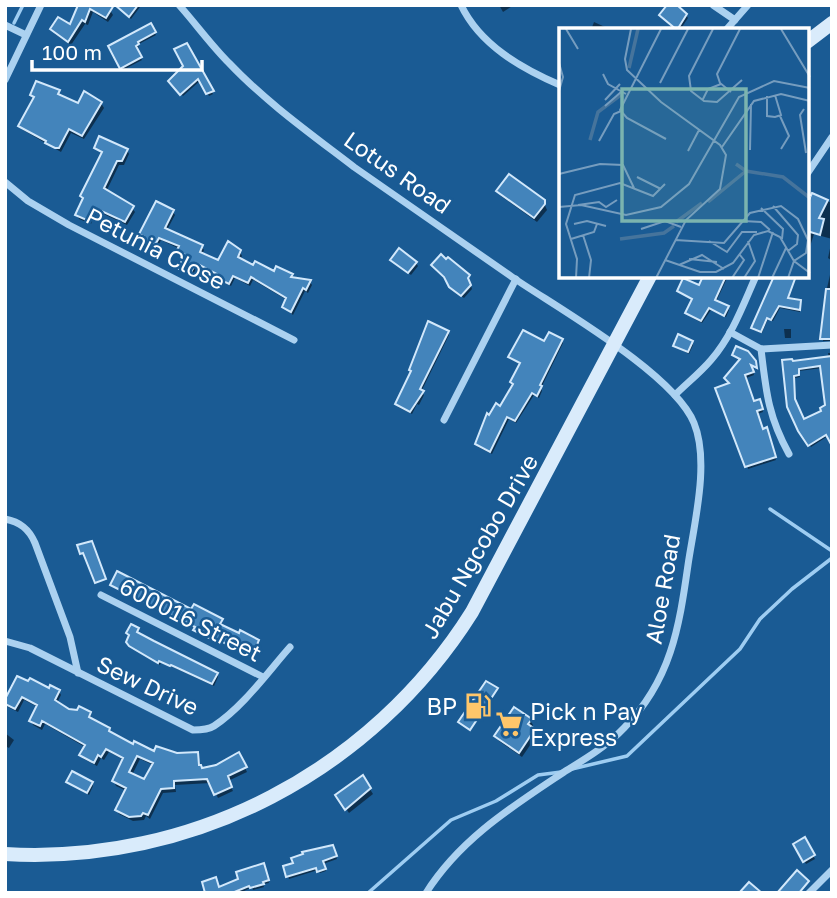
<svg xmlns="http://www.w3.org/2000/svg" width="837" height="898" font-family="'Golos Text',sans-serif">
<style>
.shadow{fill:#0007;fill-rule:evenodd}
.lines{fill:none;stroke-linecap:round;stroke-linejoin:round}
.stream{stroke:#9ecdf2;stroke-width:3.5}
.building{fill:#4384bb;stroke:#d2e8fb;stroke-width:2;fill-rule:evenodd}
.street{stroke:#abd1f0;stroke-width:7}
.secondary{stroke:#d9ebfb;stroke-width:14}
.labels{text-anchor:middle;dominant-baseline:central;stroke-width:5;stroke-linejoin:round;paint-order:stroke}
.street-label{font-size:23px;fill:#fff;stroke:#1a5b94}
.poi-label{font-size:23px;fill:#fff;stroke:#1a5b94;text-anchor:end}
.inset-river{fill:none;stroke:#46749c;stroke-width:3.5}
.inset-road{fill:none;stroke:#769dbf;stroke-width:2}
.view{fill:#7bb4af;fill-opacity:0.15;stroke:#7bb4af;stroke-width:3.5}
.inset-edge{fill:none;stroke:#fff;stroke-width:3.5}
</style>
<rect width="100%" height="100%" fill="#1a5b94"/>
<g class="shadow">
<path d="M80,5L110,10L113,15L108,22L93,12L88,25L85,24L71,45L55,34L52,29L71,27Z"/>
<path d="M114,5H139L140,7L131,19Z"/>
<path d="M499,5H514L503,12Z"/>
<path d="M661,15H686L688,18L680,30H677Z"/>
<path d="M594,22L605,27L606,30H591Z"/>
<path d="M150,25L156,35L137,45L139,47L136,49L142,60L123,70L110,47Z"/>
<path d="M187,45L213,94L209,96L201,80L183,96L171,84L185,67Z"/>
<path d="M59,91L60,97L79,106L101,103L104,108L84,139L71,133L61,152L23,130L20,126L34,99L32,95Z"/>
<path d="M96,148L127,150L129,154L124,165H119L106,192L132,208L135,212L127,225L97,211L91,224L79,219L77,215L84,200L82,196L103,154Z"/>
<path d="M498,191L543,201L547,210L537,222L501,196Z"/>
<path d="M813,195L832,203V261L828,258L832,239L814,234L807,256V207Z"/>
<path d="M173,212L175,215L167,230L202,247L204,250L202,255L218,262L240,252L242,256L240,260L254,267L275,273L292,275L294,279L310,282L312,285L308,293L305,291L293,315L284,307L287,300L253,280L250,286L235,278L231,286L219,280L218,276L198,266L192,277L183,272L181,268L185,256L181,254L180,249L161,240L157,248L146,242L141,234Z"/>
<path d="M392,260L416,263L418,266L411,275Z"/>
<path d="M832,266V341H823L825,297Z"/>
<path d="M468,276L472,289L464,298L452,290L447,280Z"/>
<path d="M705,276H728L716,302L729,310L726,317L711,310L702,323L689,316L687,313L694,300L679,291L700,288Z"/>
<path d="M791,287L789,300L800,302V312L780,308L773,321L768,319L762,333L754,330L753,328Z"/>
<path d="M784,329H791V338H785Z"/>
<path d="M448,332L449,335L421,392L424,395L419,405L417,404L412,414L398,407L397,404Z"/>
<path d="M561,340L563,343L541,388L542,391L539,398L534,395L516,423L509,419L492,454L478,447L477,444L490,417L501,408L514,385L521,365L510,357L545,343Z"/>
<path d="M692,342L693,345L689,354L675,346Z"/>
<path d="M828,353H832L828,436L811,447L799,431L789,407L793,363L829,358ZM822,368L827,406L824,411L803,421L795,403V378L800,377L799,371Z"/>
<path d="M734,354L755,362L757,365V368L751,365L754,375L746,378L754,403L761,404L763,412L757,414L763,430L768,432L776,460L748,469L731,384L741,360Z"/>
<path d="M112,585L222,621L221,627L258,641L259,649L254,659L215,638L214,641L197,633L196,629Z"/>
<path d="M138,630V635L217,674L218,677L214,686L173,667L161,662L160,665L129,645Z"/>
<path d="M18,678L50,691H59L61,695L57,703L69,710L90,714L92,720L109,729L111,735L155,754H197L202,770L216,766L239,755L247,772L228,781L233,791L218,798L211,783L175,785L176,792L163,793L150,819L146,816L144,820L133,821L119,814L117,810L127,791L116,786L114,781L124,760L109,752L104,760L101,758L97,766L84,759L81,755L85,747L45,724L42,730L33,725L31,721L38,707L24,700L18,712L8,707L5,703ZM140,759L153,765L145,782L132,775Z"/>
<path d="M530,720L533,725L531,729L537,735L522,757L499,741L496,736Z"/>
<path d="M5,733L14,740L9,748L5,746Z"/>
<path d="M363,778L373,794L349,813L340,800Z"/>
<path d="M68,782L92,783L93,786L89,795Z"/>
<path d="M804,840L815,859L806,864L795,845Z"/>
<path d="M333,850L337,859L323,864L326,871L320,873L318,870L289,879L288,876Z"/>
<path d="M264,867L269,883L263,884L264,887L253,890L252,887L240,893H203L219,889Z"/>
</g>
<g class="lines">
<g class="stream">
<path d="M14,23L23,5"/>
<path d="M770,509L832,551"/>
<path d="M572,769L627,756L740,649L760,619L792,589L832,558"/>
<path d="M368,893L451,820L496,801L538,775L561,772"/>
</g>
</g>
<g class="building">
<path d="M78,5H114L106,18L90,9L85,22L82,20L68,42L50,29L58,17L70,24Z"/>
<path d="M115,5H138L129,17Z"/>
<path d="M667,5H677L687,14L677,30L659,15Z"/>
<path d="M151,23L156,32L138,42L139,44L136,46L142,57L120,69L108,46Z"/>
<path d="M187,43L214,91L206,94L198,79L180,95L168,81L183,66L174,49Z"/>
<path d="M36,81L60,90L58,94L78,103L84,91L102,102L82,136L69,129L59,148H55L45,143L46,141L18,126L34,97L30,95Z"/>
<path d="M99,136L128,149L122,161H117L104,188L134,206L125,222L95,208L89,221L75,215L83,198L80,196L102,152L94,148Z"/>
<path d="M509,174L545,200V204L534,218L496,191Z"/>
<path d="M812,193L828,200L819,218L824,219L820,235L807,231V204Z"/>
<path d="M156,201L174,210L165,228L203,245L200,252L218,260L228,241L241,250L238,257L253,265L255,261L274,271L276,266L293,274L291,277L311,280L306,290L303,288L291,312L282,307L286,298L251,277L248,283L233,276L229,284L215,277L217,274L196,263L190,274L179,269L184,254L177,250L179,246L159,238L155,245L141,238L143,236L139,234Z"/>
<path d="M399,248L417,262L408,273L390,260Z"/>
<path d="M441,254L446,259L448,257L470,275L468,278L471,285L461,296L449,287L444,277L431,265Z"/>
<path d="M703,276H726L715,300L729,306L724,316L709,308L701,321L685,313L692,299L677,291L683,278L699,285Z"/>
<path d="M774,276H796L788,298L801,300L800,310L779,306L771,320L767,318L761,332L751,328Z"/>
<path d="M826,289H832V339H820Z"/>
<path d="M428,321L449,331L420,389L424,391L410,412L395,404L411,371L409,370Z"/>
<path d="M523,330L544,341L549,332L563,339L540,385L542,386L537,396L532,393L515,421L507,417L490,452L475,444L487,413L489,415L496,403L500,406L513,384L510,382L520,363L508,357Z"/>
<path d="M678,334L693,341L688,352L673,346Z"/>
<path d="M736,346L748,351L756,361L757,368L751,365L754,372L745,375L754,401L760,399L763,409L757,411L763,429L767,427L776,457L745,467L715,388L729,383L724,378L740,359L732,355Z"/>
<path d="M832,356V446L826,435L808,446L798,431L787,407L782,360L792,359L793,361ZM820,366L825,405L820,408L821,411L804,419L795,399L794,376L799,375V369Z"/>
<path d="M92,541L106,579L95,583L83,553L80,554L77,545Z"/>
<path d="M117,571L191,609L194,604L223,619L220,624L239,633L240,630L259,640L252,657L213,637L212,639L207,637L193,630L195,627L110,585Z"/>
<path d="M131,624L139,628L137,632L154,641L218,673L212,684L171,665L170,666L159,661L158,663L129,646L126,642L129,635L126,633Z"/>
<path d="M17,676L28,681L30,678L49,688L50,685L60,690L55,700L69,709L77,710L79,706L91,712L89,717L110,728L109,731L133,744L134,741L154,751L156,746L177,753L198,752L199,765H201L202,768L216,765L239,752L247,767L228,776L232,787L214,795L207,779L174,781V788L161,789L148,815L143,813L141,816L129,817L115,810L126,788L112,781L123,758L106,749L101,757L98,755L94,763L79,755L85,745L42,721L40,726L29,721L37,705L22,697L15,709L5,704V699ZM137,756L153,763L144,779L129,772Z"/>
<path d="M486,681L498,688L470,730L458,722Z"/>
<path d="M514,707L532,719L528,724L535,729L519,753L494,736Z"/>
<path d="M72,771L93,782L87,793L66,782Z"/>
<path d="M363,775L371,788L345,810L335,795Z"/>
<path d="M805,837L815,855L803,862L793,844Z"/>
<path d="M333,845L337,856L323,861L326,869L317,872L316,868L286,877L283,866L293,863L291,858L303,854L302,852Z"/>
<path d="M264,863L269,880L263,882L264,884L250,888L249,886L232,893H205L202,882L216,877L219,887L238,879L236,872Z"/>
<path d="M797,870L809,881L799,893H777Z"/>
<path d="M749,882L762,893H739Z"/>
</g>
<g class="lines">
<g class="street">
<path d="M179,5C196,24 211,45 229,63C266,102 311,134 354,167C408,204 461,242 515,279C561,310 674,374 694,423C710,462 694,524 688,565C679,628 671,680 624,728C607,746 585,759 564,772C513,806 460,839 426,893"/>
<path d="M461,5C480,45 521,68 560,85"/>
<path d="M713,5L735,20"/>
<path d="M5,25L26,35"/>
<path d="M726,30L748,5"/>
<path d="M5,80L41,5"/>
<path d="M807,174L832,137"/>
<path d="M5,182L28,201L69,225L294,340"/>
<path d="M730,332L761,349L832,345"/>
<path d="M761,349C766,391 768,416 789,454"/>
<path d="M675,395C687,383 700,373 711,360C732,336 743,305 756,276"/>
<path d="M444,420L516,279"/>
<path d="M5,519C20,522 29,529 35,543L70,637L78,673"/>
<path d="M101,595L263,677"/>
<path d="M5,641L30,648L193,730C200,730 208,730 214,726C243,707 267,673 290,647"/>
<path d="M809,893L832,870"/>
</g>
<g class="secondary">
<path d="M807,42L832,23"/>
<path d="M5,854C193,865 372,771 472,612L650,276"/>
</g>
</g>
<defs>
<g id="fuel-bare" transform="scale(2.1)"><path d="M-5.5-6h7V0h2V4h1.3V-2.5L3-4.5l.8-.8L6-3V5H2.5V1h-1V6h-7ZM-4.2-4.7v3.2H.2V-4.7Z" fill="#ffc66a" stroke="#1a5b94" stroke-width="2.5" paint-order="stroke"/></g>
<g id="supermarket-bare" transform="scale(2.1)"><path d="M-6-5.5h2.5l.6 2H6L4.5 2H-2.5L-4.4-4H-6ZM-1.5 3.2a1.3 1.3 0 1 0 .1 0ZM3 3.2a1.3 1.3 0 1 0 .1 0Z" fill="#ffc66a" stroke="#1a5b94" stroke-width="2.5" paint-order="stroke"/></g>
</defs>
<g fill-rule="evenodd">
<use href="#fuel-bare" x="478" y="706"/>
<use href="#supermarket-bare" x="509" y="724"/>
</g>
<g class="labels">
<g class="street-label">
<text transform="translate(398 172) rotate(35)">Lotus Road</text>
<text transform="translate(156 248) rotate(27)">Petunia Close</text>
<text transform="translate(479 546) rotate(-60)">Jabu Ngcobo Drive</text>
<text transform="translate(662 589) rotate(-80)">Aloe Road</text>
<text transform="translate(191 619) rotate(27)">600016 Street</text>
<text transform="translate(148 685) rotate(25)">Sew Drive</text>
</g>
<g class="poi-label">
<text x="457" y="706">BP</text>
<text x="530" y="711" text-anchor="start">Pick n Pay<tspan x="530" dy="26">Express</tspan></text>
</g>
</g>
<g transform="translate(559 28)">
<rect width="250" height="250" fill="#1a5b94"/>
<path class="inset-river" d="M70,40L79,1M31,112L39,84L63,66M177,136L187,143L224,149L251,170M149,174L187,143M117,194L143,175M61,211L105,205L115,198"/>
<path class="inset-road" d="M7,1L19,21M72,1L66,31L68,42L102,74L161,117L167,127L161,161L127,192L97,250M102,1L61,82L68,90L107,111M154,1L130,48L132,63L145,73L158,74L183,52M222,1L251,49M0,35L4,49L0,63M44,46L49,56L67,66M101,55L129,1M172,64L161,55L158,46L181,1M208,68V88L216,89L222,87L216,67M144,71L149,61L162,56M46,72L61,56M46,78L62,64M245,81L241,87L247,125M221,88L230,108L222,121M40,113L55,86L62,83M163,119L195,73L222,66L251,73M191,122L192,76M129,123L140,102M0,146L41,136L64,137L75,160M78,149L102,161M19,177L40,174L47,179L58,172M214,178L239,207L238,216L229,223M0,179L22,177L67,187L102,179L130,156L180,69L215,53L251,60M202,180L224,201L223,211M184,193L202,194L211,202M15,196L28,193L47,198M82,201L106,193L122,199M24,207L32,232L30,250M12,211L35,204L38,196M116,212L165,215L191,185L222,178L239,191L249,212L247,225L235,233L229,250M150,213L168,224L183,204H198M130,231L158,234M106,232L141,244H157L174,235L195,207L209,203L221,209L235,233L251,245M120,237L143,227L165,241M17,250L18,231L7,196L16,167L61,155L94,168L106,156M173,250L185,232L181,227M185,250L196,233L189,213M199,250L214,204M213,250L227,220"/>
<path class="view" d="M63,61H187V193H63Z"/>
<rect width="250" height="250" class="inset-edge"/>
</g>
<rect width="837" height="898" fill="none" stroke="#ffffff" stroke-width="14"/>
<path d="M32 60v10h170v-10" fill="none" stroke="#ffffff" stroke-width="3.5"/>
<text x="42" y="60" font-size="21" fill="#ffffff" stroke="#1a5b94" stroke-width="5" paint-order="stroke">100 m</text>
</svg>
